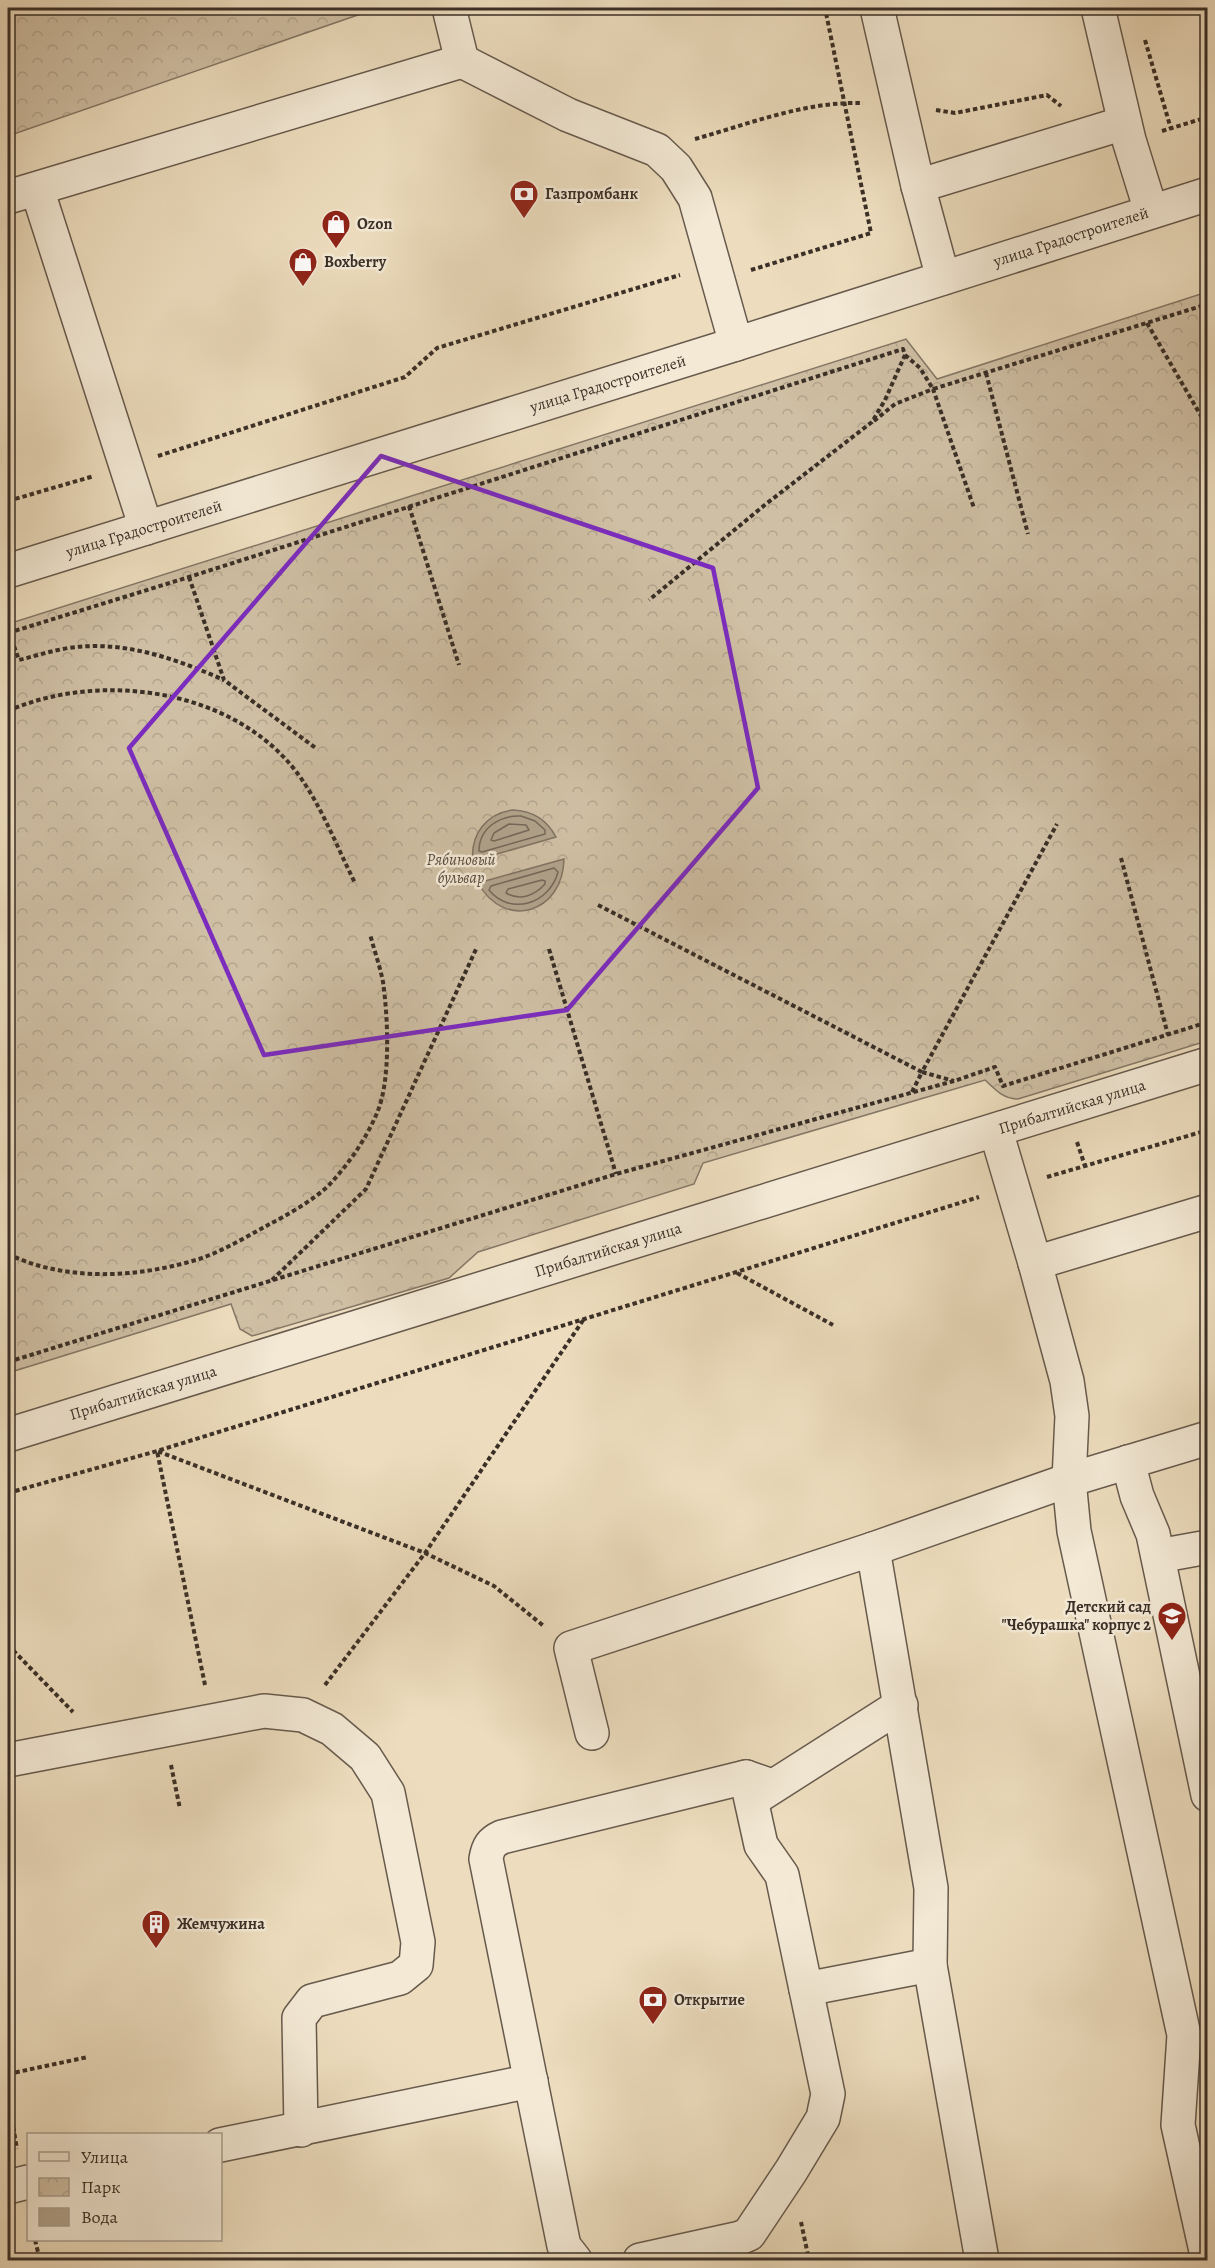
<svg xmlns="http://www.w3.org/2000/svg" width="1215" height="2268" font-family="Alegreya,serif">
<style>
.park{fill:url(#park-crowns);stroke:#847766;stroke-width:1.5}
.water{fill:#b0a28b;stroke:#817463;stroke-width:1.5}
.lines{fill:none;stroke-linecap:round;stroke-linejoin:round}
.shore{stroke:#756859;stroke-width:1.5}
.minor-casing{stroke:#675a4d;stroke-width:36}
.path{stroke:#3a2f27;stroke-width:4;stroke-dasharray:4.5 3;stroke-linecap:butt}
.minor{stroke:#f3e9d5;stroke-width:33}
.marked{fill:none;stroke:#7b2cbf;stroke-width:4.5;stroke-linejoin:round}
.labels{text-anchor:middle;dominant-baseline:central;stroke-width:5;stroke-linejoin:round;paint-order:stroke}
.poi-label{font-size:16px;font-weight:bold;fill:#3a2f27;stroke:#f3e9d5;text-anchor:start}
.street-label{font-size:16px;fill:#3a2f27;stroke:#f3e9d5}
.park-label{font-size:16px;font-style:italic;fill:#584c40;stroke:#f3e9d5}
</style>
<defs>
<pattern id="park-crowns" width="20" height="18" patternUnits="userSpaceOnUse" patternTransform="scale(1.5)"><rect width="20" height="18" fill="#cfbfa4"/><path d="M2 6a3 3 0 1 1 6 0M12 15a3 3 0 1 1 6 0" fill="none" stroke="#b2a48d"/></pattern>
</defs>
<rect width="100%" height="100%" fill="#edddbe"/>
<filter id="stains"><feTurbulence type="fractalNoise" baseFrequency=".00333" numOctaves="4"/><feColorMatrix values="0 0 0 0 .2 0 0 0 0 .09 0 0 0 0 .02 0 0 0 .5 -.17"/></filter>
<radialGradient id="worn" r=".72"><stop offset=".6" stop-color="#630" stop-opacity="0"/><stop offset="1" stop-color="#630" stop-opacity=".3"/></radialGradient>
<g class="park">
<path d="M8,8H378L8,136Z"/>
<path d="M1207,292V1041L1018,1099C1003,1099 996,1090 985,1080L703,1163L694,1184L478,1252L449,1278L252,1336L240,1329L231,1304L8,1373V624L906,339L937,379Z"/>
</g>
<g class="water">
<path d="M513,810C534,811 547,820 556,837L473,861C470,834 487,813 513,810Z"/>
<path d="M564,859C563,913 505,931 478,883Z"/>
</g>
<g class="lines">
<g class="shore">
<path d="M521,816L535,821L545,830V834L482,852L479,851C479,828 500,815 521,816Z"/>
<path d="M509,824L526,825L529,830L494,841L491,840L494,833Z"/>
<path d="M554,868L558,872C550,903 511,917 489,890L491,886Z"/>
<path d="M542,880L545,881V884C534,896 520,901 506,893L508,889Z"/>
</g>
<g class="minor-casing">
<g id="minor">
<path d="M877,8L918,186L943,278"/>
<path d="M1098,8L1129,140L1151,211"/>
<path d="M462,61L568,115L657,150L676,168L695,198L736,344"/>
<path d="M918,186L1124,123"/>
<path d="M37,189L146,528"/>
<path d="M8,197L462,61L449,8"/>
<path d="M8,571L736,344L1208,194"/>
<path d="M996,1131L1035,1263L1067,1381L1072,1416L1069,1480L1074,1531L1184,2035L1178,2125L1208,2260"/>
<path d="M1035,1263L1208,1211"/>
<path d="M8,1435L1208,1064"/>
<path d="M1128,1462L1137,1496L1153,1534L1208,1795"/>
<path d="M873,1549L931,1888L930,1965L982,2260"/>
<path d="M1158,1556L1208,1547"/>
<path d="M592,1733L571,1648L873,1549L1069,1480L1208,1438"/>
<path d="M8,1760L264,1711L303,1715L332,1729L365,1757L388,1793L418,1942L416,1965L400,1978L312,2001L299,2018L301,2130"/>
<path d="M755,1798L901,1705"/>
<path d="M806,1989L930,1965"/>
<path d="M220,2145L531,2081"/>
<path d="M8,2187L28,2182"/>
<path d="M575,2260L564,2246L486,1859C488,1847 491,1842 502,1837L746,1777L772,1786"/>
<path d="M640,2260L740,2238L749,2234L791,2171L823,2118L828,2094L782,1875L761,1845L746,1777"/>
</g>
</g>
<g class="path">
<path d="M1145,40L1171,129"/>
<path d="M936,110L955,113L1047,95L1061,106"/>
<path d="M1162,131L1208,117"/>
<path d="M695,139C749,124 806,101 863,103"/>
<path d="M751,270L871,233L825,8"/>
<path d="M1147,323L1208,428"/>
<path d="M905,355L920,368L933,389L1208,304"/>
<path d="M986,373L1028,534"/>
<path d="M874,421L895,404L933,389L974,508"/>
<path d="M158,456L405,377L437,348L680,275"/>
<path d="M8,501L94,476"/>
<path d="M409,506L459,665"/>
<path d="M189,577L224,680L317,749"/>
<path d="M9,632L19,660C35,656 51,651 68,648C123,640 174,658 224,680"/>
<path d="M8,633L189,577L903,349L905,355L885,400L872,422L766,504L649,600"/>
<path d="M8,711C101,670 235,689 298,774C322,807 337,847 355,883"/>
<path d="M1121,858L1168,1035"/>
<path d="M598,905L922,1072L1057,824"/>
<path d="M549,949L616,1174"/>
<path d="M912,1092L922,1072L954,1081"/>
<path d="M1077,1142L1085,1166"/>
<path d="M1047,1177L1208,1130"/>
<path d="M8,1254C66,1282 138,1278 199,1259C223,1251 246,1237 268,1225C287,1215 314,1200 329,1185C348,1165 366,1139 377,1113C391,1081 388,1017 383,982C380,966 374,950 370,934"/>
<path d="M737,1273L833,1325"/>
<path d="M272,1280L366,1189L477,947"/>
<path d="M8,1362L616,1174L954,1081L995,1067L1003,1086L1208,1022"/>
<path d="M8,1493L157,1451L979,1197"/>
<path d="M8,1645L73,1712"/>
<path d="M205,1685L157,1451L425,1553L494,1586L545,1627"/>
<path d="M325,1685L425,1553L584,1319"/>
<path d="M171,1765L180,1809"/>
<path d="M8,2074L88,2057"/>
<path d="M8,2097L17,2149"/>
<path d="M801,2222L809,2260"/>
<path d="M35,2240L40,2260"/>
</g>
<use href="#minor" class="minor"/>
</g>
<path class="marked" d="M381,456L713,568L758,788L567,1010L264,1055L129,748Z"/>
<defs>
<g id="bank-pin" transform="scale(1.5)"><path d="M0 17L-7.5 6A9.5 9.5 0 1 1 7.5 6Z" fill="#8f2418" stroke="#f3e9d5"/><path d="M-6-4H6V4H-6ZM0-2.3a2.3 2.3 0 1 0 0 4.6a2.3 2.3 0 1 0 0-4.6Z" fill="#fff"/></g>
<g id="shop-pin" transform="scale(1.5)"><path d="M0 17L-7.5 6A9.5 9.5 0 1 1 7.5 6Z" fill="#8f2418" stroke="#f3e9d5"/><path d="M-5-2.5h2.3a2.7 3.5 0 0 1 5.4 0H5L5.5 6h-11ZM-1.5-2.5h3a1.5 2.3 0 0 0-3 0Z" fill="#fff"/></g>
<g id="school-pin" transform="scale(1.5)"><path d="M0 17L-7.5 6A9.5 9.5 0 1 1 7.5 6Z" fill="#8f2418" stroke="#f3e9d5"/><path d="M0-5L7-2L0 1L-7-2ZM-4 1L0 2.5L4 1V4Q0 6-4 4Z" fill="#fff"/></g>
<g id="building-pin" transform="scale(1.5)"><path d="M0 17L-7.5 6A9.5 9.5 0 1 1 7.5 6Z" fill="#8f2418" stroke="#f3e9d5"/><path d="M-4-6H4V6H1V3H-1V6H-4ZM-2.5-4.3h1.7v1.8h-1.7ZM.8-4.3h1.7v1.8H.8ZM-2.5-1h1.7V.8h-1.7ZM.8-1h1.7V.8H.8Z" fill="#fff"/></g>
</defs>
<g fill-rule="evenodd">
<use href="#bank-pin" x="524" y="194"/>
<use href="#shop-pin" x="336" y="224"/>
<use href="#shop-pin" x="303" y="262"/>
<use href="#school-pin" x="1172" y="1616"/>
<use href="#building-pin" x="156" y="1924"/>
<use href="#bank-pin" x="653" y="2000"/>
</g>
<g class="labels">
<g class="poi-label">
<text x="545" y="194">Газпромбанк</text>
<text x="357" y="224">Ozon</text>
<text x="324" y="262">Boxberry</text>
<text x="1151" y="1607" text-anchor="end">Детский сад<tspan x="1151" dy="18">"Чебурашка" корпус 2</tspan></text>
<text x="177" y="1924">Жемчужина</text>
<text x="674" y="2000">Открытие</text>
</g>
<g class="street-label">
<text transform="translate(1071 237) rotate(-18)">улица Градостроителей</text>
<text transform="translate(608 384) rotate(-17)">улица Градостроителей</text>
<text transform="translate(144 529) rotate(-17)">улица Градостроителей</text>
<text transform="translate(1072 1107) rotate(-17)">Прибалтийская улица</text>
<text transform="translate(608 1250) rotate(-17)">Прибалтийская улица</text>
<text transform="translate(143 1393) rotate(-17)">Прибалтийская улица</text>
</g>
<g class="park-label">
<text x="461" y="860">Рябиновый<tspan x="461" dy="18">бульвар</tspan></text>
</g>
</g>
<rect width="1215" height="2268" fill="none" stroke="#edddbe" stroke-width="30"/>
<rect x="9" y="9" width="1197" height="2250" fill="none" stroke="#3a2f27" stroke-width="3"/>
<rect x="15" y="15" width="1185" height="2238" fill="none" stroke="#3a2f27" stroke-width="1.5"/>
<rect x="27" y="2133" width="195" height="108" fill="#f3e9d5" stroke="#a99f8f" stroke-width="1.5"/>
<rect x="39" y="2152" width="30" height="9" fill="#f3e9d5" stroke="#a99f8f" stroke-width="1.5"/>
<text x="81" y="2163" font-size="18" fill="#3a2f27">Улица</text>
<rect x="39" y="2178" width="30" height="18" fill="url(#park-crowns)" stroke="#a99f8f" stroke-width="1.5"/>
<text x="81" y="2193" font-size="18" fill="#3a2f27">Парк</text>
<rect x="39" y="2208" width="30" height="18" fill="#b0a28b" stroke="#a99f8f" stroke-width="1.5"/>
<text x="81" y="2223" font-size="18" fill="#3a2f27">Вода</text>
<rect width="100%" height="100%" filter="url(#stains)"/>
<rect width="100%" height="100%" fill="url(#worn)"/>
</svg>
